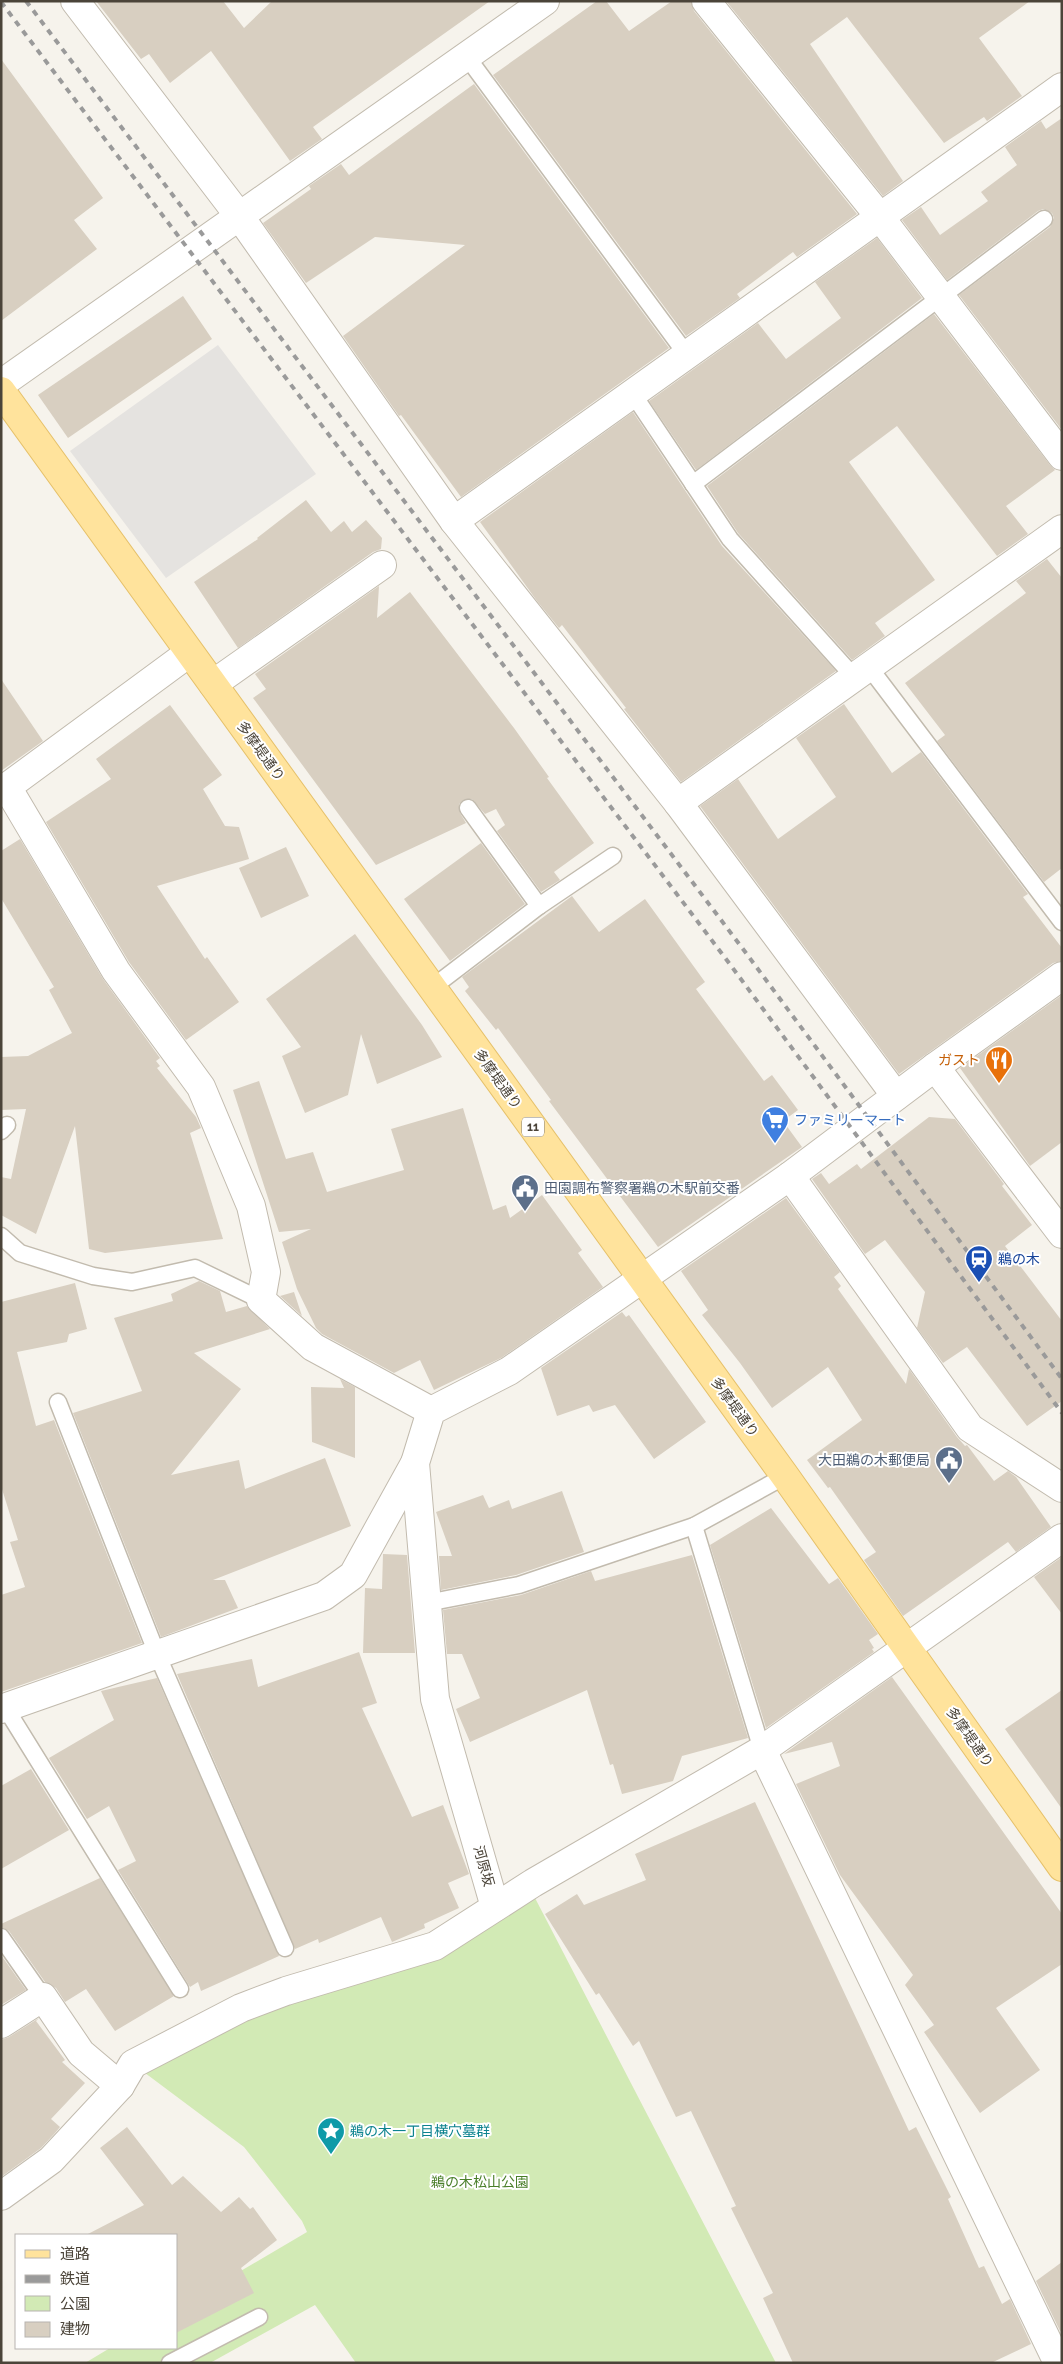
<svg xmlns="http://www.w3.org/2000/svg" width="1063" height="2364" font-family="Raleway,'Noto Sans JP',sans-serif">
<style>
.green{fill:#d2eab5}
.parking{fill:#e5e3e0}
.building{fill:#d8cfc1}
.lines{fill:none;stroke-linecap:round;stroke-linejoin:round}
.lane-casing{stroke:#c2bbae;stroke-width:19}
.street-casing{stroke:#c2bbae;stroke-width:30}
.primary-casing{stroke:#e6c16a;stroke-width:30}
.lane{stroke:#fff;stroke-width:16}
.street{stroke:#fff;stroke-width:28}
.primary{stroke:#ffe39c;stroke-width:28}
.rail{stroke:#9a9a9a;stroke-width:4;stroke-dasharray:6 6;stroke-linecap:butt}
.labels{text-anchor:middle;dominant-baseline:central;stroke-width:4;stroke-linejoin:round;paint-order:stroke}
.shield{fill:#fff;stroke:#817c74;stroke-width:1}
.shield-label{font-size:12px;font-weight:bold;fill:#4b4439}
.street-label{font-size:14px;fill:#4b4439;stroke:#fff}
.food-label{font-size:14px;fill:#c56008;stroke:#fff;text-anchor:end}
.shop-label{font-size:14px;fill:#366cbe;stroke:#fff;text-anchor:start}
.service-label{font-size:14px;fill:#4e5e75;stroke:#fff;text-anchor:start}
.transit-label{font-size:14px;fill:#164399;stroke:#fff;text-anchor:start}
.culture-label{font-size:14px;fill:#0d838f;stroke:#fff;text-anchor:start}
.park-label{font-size:14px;fill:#4a7f2a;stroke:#fff}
</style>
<rect width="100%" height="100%" fill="#f6f3ec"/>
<path class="green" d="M535,1898L776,2363H356L315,2305L210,2363H85L110,2348H176V2309L307,2232L302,2221L244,2147L133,2064Z"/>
<path class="parking" d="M218,345L316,474L166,578L70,451Z"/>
<g class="building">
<path d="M96,1H223L244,28L272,1H490L313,127L322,139L290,161L211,51L170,83L149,54L141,59Z"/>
<path d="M597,1H606L629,31L672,1H691L694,11L857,214L797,257L793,252L737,294L740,298L686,336L493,75Z"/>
<path d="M726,1H1030L979,38L1022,96L987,121L984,117L944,143L847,17L810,44L903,181L883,196Z"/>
<path d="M1,59L103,198L74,220L97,249L1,321Z"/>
<path d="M474,84L669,348L461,497L401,415L399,416L343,336L465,245L375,237L306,283L263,223L311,189L309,186L341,164L349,175Z"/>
<path d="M1062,118V430L959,295L1050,227L1054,218L1052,213L1043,209L1038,211L947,280L902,220L921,207L940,235L988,201L981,192L1017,165L1005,147L1041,121L1046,129Z"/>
<path d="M877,238L922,298L696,470L649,401L758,323L786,359L841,318L815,282Z"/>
<path d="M183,296L212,339L68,438L38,395Z"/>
<path d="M934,314L1050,465L1055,470L1006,506L1028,534L997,556L897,426L849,462L935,580L875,623L885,636L852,660L738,533L707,486Z"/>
<path d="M633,412L722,546L836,671L681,782L624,709L626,708L562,625L559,628L537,601L480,522Z"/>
<path d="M306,500L331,532L344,521L352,532L366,520L382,538L381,549L373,552L238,648L194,582L258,539L257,538Z"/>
<path d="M1047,559L1062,578V868L1044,882L937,741L945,735L905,683L1026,593L1016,581Z"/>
<path d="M379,586L377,618L410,592L514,728L549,777L547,778L594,843L554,872L560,880L541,892L497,831L505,825L496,809L485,814L472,799L463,800L459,804L460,813L466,823L376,865L253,698L266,689L255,674Z"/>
<path d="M1,679L43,741L1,771Z"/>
<path d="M844,704L892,773L921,752L1028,894L1023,897L1062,948V961L1053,963L899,1074L700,806L738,779L778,839L836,797L796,738Z"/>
<path d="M170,705L222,775L203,789L225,826L239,827L249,859L157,886L205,959L207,957L239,1002L186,1040L129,962L46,822L111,779L96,759Z"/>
<path d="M20,839L103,979L160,1058L156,1061L160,1066L157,1068L196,1117L201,1128L190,1133L223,1239L105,1253L89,1249L75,1126L36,1234L1,1215V1177L11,1179L26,1109L1,1110V1057L28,1056L72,1033L49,990L54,987L1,898V851Z"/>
<path d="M481,843L525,904L450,961L404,899Z"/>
<path d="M286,847L309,896L261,918L239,868Z"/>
<path d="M572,896L599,932L645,899L705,982L696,989L764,1081L772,1075L798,1110L783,1121L802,1147L658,1247L549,1101L551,1100L498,1028L496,1030L465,991L469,987L462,977Z"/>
<path d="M355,934L422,1025L442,1057L377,1084L361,1034L348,1095L305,1113L282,1056L301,1047L266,999Z"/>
<path d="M1062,995V1142L1030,1166L960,1068Z"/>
<path d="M259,1081L286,1159L313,1152L327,1192L404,1170L391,1129L463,1108L493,1210L506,1205L510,1218L542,1195L582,1250L578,1253L603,1287L501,1358L434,1390L420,1360L394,1373L322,1334L316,1328L297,1289L282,1242L311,1229L279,1232L233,1090Z"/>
<path d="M929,1117L955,1119L1004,1184L1002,1186L1032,1225L1005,1246L1062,1321V1401L1027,1426L967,1347L943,1363L917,1328L925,1292L885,1240L865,1254L812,1179L821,1173L829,1184L857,1164L861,1169Z"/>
<path d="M786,1198L840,1272L834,1277L841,1286L838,1289L906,1384L909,1369L957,1437L965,1446L967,1445L994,1481L1008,1471L1016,1477L1051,1527L1016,1552L1008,1542L903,1616L864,1560L876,1552L830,1487L828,1488L807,1460L862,1420L828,1367L772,1408L740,1363L702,1315L708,1310L681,1271Z"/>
<path d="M199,1281L220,1291L226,1312L247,1306L270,1329L194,1353L241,1389L171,1475L239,1460L245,1489L325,1458L351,1526L213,1580H225L238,1608L161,1637L73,1413L142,1391L114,1318L173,1301L171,1294Z"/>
<path d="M75,1283L87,1329L69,1334L67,1342L17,1352L36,1426L54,1420L142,1643L1,1692V1595L25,1587L10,1542L18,1540L1,1486V1302Z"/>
<path d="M294,1292L302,1316L280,1296Z"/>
<path d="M622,1312L626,1317L629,1315L706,1422L654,1459L615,1405L593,1412L589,1405L557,1416L541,1368Z"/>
<path d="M340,1379L355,1387V1458L312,1442L311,1387L344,1388Z"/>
<path d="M562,1491L584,1552L516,1575L441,1590L439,1556H452L436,1512L483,1495L489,1508L509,1500L512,1509Z"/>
<path d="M771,1508L829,1584L838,1578L878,1634L869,1640L874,1648L872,1649L874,1652L766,1728L710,1545Z"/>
<path d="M383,1554L407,1555L415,1653H363L365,1588L382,1589Z"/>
<path d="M692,1555L748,1738L682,1756L673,1781L622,1794L613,1764L610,1765L587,1690L470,1742L456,1709L480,1698L462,1654H447L443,1610L521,1595L591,1571L595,1581Z"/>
<path d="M1062,1557V1614L1034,1577Z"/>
<path d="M359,1652L377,1703L362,1708L412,1817L443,1805L469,1874L448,1883L459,1908L424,1924L425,1928L392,1942L381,1917L319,1943L318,1939L295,1949L177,1674L252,1659L258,1687Z"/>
<path d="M892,1677L1062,1914V1964L996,2008L1040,2070L980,2113L924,2032L934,2025L905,1985L913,1975L840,1875L796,1784L840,1766L832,1742L784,1754Z"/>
<path d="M157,1678L279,1956L201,1991L198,1982L190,1987L118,1870L136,1861L109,1806L87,1819L49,1758L114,1720L101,1691Z"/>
<path d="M1062,1690V1809L1005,1729Z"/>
<path d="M31,1769L69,1830L1,1869V1786Z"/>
<path d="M755,1802L909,2131L916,2127L951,2197L948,2199L979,2268L984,2266L1002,2304L1010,2299L1031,2344L991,2363H793L763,2298L773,2293L731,2208L736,2206L691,2111L676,2117L639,2041L633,2046L599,1993L596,1995L545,1914L577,1894L584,1905L646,1880L635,1854Z"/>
<path d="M100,1878L174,1996L115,2031L86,1989L65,2002L56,1988L45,1982L9,1931L1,1927V1924Z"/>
<path d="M1,1955L26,1990L1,2005Z"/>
<path d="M39,2018L36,2021L65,2060L62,2062L85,2083L51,2119L60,2127L55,2133L41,2148L1,2177V2040L9,2037Z"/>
<path d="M127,2127L172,2185L183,2176L221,2212L239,2197L250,2209L253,2207L277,2240L241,2268L254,2293L176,2333V2235H86L144,2205L100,2148Z"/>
<path d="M1062,2262V2330L1060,2331L1036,2281Z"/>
</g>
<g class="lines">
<g class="lane-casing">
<g id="lane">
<path d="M467,57L687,355"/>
<path d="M633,394L730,539L854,677"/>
<path d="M693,484L1044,219"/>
<path d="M869,667L1062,922"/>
<path d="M468,808L539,906"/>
<path d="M433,987L539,906L613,856"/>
<path d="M1,1131L7,1125"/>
<path d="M1,1236L20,1253L93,1276L132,1282L195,1268L261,1300"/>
<path d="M58,1402L157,1654L285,1948"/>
<path d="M694,1526L762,1750"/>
<path d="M427,1603L519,1585L694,1526L785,1476"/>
<path d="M5,1707L180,1989"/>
<path d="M1,1937L43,1997"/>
<path d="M170,2363L259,2317"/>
</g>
</g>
<g class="street-casing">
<g id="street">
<path d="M75,1L240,217L454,521L678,803L896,1096"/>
<path d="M706,1L880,217L1062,456"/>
<path d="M1,384L545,1"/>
<path d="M454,521L1062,87"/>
<path d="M189,653L7,787L116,971L201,1087L251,1206L266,1272L261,1300L313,1347L431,1411"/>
<path d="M213,684L382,565"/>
<path d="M678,803L1062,529"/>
<path d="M935,1067L1062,1234"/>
<path d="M790,1176L970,1428L1062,1488"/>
<path d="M1,1709L324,1596L353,1575L415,1463"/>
<path d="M762,1750L1058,2363"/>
<path d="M495,1907L435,1699L415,1463L431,1411L509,1371L790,1176L935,1067L1062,976"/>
<path d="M1,2024L43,1997L81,2053L120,2086"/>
<path d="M1,2196L51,2160L120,2086L133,2064L241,2008L286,1991L435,1946L533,1883L762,1750L1062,1538"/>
</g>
</g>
<g class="primary-casing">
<path id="primary" d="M1,391L785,1476L1062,1867"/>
</g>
<use href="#lane" class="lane"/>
<use href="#street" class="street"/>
<use href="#primary" class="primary"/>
<g class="rail">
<path d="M26,1L746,953L1062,1379"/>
<path d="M1,2L729,963L1062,1413"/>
</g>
</g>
<defs>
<g id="restaurant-pin" transform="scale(1.4375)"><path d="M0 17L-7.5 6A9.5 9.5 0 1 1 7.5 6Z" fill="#e8710a" stroke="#fff"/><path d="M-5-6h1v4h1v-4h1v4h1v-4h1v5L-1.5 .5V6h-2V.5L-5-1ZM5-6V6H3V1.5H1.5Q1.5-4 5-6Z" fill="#fff"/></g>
<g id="supermarket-pin" transform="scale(1.4375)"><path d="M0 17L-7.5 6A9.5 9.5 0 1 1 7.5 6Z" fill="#3f7fe0" stroke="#fff"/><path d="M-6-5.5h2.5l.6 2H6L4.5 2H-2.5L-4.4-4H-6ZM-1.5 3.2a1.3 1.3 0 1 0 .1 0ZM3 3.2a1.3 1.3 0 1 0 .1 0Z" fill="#fff"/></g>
<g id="civic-pin" transform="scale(1.4375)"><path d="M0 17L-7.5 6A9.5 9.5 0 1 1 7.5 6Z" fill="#5c6f8a" stroke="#fff"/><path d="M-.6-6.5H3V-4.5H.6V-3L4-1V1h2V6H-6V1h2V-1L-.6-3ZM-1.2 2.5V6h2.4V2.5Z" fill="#fff"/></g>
<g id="station-pin" transform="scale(1.4375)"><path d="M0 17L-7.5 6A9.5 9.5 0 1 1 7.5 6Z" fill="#1a4fb4" stroke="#fff"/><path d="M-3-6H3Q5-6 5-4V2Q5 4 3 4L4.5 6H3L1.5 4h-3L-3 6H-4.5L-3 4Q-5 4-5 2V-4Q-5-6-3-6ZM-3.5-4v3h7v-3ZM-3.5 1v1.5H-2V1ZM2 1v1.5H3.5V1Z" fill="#fff"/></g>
<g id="sight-pin" transform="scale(1.4375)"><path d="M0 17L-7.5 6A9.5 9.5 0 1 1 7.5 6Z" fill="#0f9aa8" stroke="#fff"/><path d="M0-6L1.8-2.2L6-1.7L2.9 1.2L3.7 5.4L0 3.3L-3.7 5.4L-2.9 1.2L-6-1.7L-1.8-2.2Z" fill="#fff"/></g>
</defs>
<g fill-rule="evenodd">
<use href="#restaurant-pin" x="999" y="1060"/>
<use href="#supermarket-pin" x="775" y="1120"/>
<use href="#civic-pin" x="525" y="1188"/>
<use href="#station-pin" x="979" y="1259"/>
<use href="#civic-pin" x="949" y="1460"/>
<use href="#sight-pin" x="331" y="2131"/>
</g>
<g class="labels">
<rect class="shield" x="522" y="1117.5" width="22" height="19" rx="4"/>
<g class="shield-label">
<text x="533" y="1127">11</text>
</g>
<g class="street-label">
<text transform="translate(261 751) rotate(54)">多摩堤通り</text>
<text transform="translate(498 1079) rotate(54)">多摩堤通り</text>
<text transform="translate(735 1407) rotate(54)">多摩堤通り</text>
<text transform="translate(970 1737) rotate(55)">多摩堤通り</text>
<text transform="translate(484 1866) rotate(74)">河原坂</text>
</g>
<g class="food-label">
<text x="980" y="1060">ガスト</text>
</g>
<g class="shop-label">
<text x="794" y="1120">ファミリーマート</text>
</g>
<g class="service-label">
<text x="544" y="1188">田園調布警察署鵜の木駅前交番</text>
<text x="930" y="1460" text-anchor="end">大田鵜の木郵便局</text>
</g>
<g class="transit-label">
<text x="998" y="1259">鵜の木</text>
</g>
<g class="culture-label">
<text x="350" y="2131">鵜の木一丁目横穴墓群</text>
</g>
<g class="park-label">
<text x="480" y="2182">鵜の木松山公園</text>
</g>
</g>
<rect width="1063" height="2364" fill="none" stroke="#4b4439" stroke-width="5"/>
<rect x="15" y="2234" width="162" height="115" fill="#ffffff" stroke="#b7b4b0"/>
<rect x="25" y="2250" width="25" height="8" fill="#ffe39c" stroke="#b7b4b0"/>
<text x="60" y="2259" font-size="15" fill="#4b4439">道路</text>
<rect x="25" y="2275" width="25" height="8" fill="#9a9a9a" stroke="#b7b4b0"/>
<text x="60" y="2284" font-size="15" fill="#4b4439">鉄道</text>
<rect x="25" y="2296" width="25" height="15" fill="#d2eab5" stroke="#b7b4b0"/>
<text x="60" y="2309" font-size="15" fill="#4b4439">公園</text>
<rect x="25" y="2322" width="25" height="15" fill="#d8cfc1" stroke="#b7b4b0"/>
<text x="60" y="2334" font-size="15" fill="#4b4439">建物</text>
</svg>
